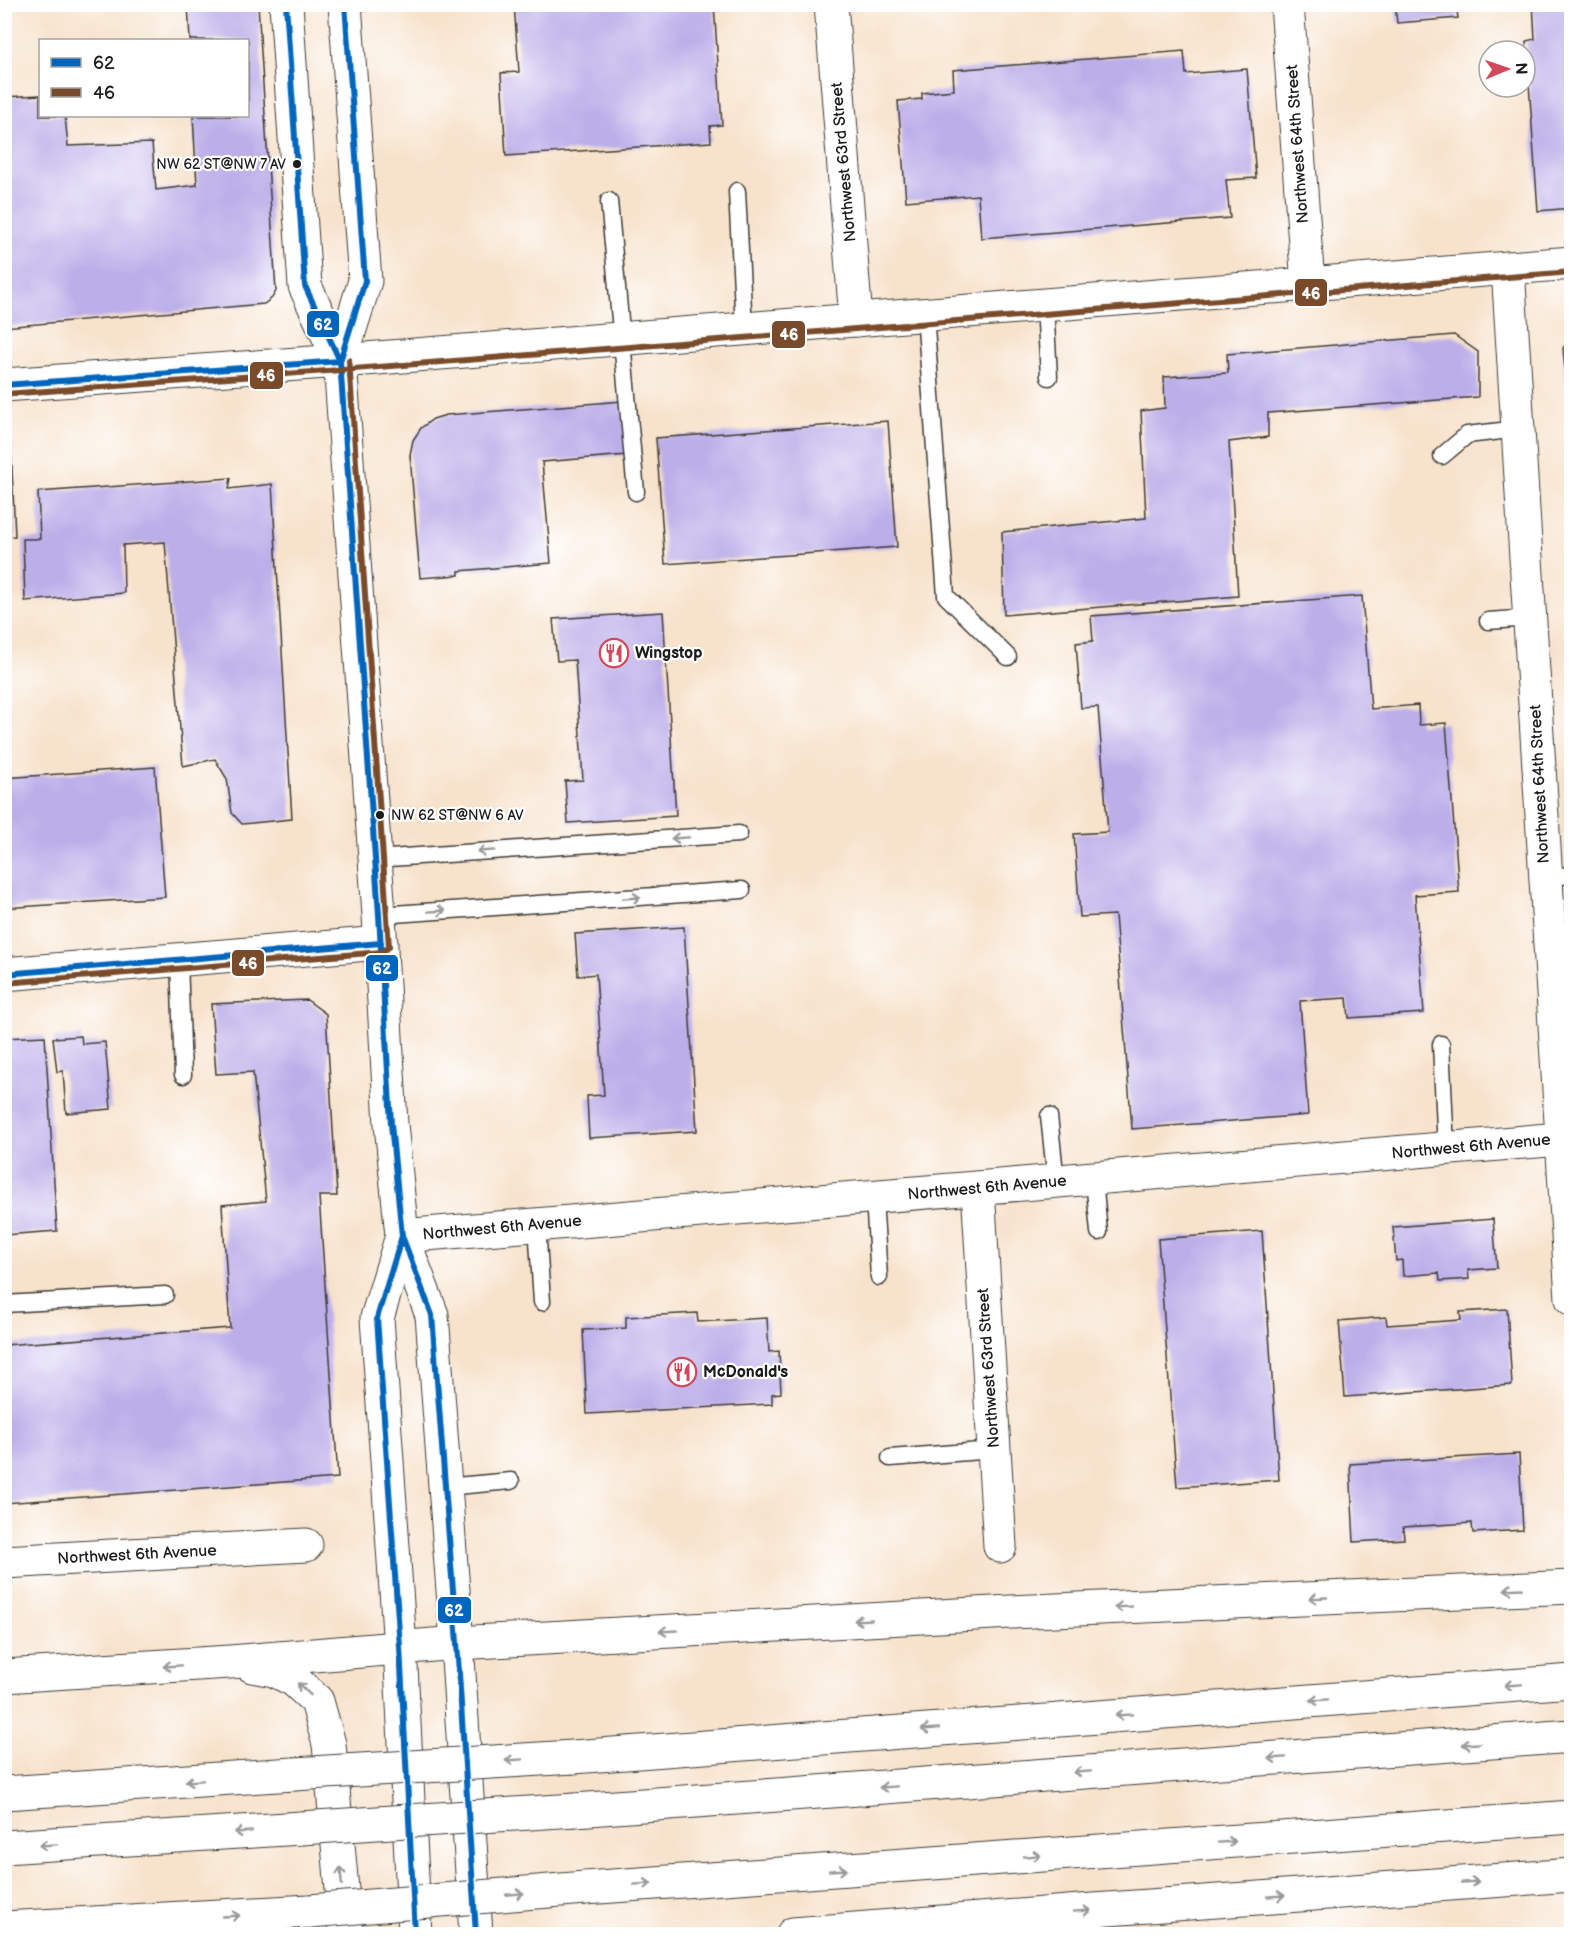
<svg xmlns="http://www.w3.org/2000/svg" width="1576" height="1939" font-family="'Balsamiq Sans',sans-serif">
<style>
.building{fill:#bcafe9}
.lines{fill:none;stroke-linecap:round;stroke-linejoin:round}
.service-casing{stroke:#3d3a36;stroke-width:19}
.minor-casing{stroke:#3d3a36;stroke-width:35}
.secondary-casing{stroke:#3d3a36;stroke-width:35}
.primary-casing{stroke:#3d3a36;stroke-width:35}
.motorway-casing{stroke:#3d3a36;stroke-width:35}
.service{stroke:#fff;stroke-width:16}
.minor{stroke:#fff;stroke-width:33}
.secondary{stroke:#fff;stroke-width:33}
.primary{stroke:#fff;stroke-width:33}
.motorway{stroke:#fff;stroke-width:33}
.motorway-bridge-casing{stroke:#3d3a36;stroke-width:35;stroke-linecap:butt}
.motorway-bridge{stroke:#fff;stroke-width:33}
.bus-1-casing{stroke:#fff;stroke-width:10}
.bus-2-casing{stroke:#fff;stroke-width:10}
.bus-1{stroke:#0065bd;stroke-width:6}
.bus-2{stroke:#7a4b2a;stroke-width:6}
.oneway{stroke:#999}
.bus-dot{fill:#1c1c1c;stroke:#fff;stroke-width:2}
.labels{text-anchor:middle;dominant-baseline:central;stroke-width:4.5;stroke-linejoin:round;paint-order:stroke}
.bus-label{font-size:14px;fill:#1c1c1c;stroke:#fff;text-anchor:end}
.street-label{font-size:16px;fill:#1c1c1c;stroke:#fff}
.poi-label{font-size:16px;font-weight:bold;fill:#1c1c1c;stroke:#fff;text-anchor:start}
.line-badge{stroke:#fff;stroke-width:2}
.badge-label{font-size:16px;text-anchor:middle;font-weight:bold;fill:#fff}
</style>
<rect width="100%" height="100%" fill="#fff"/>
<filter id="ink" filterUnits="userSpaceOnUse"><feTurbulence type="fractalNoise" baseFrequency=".0167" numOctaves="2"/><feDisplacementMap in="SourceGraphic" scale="12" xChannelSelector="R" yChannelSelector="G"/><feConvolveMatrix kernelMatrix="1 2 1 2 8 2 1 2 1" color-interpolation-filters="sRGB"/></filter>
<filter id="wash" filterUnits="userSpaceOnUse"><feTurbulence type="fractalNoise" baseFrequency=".008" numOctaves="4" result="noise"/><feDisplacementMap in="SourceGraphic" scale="24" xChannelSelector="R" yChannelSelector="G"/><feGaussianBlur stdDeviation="1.35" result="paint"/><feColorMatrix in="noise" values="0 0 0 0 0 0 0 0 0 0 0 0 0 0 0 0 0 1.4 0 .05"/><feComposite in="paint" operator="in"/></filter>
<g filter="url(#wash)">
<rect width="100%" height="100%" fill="#f7e2cb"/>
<g id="blocks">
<g class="building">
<path d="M188,4H258L276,291L272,298L264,304L4,327V97L40,95V116H65L68,146L152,143L156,190L197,185L193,116H248V40H190Z"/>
<path d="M514,4H714L722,125L710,126L711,142L506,156L501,73L519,72Z"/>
<path d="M1395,4H1456L1458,18L1397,23Z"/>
<path d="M1533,4H1572V208L1538,211L1526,41L1535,39Z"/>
<path d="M1184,51L1186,74L1247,69L1256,178L1226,180L1230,218L981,238L978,195L906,201L898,101L922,99V93L954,90L953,70Z"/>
<path d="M1454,335L1478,352V397L1268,413V437L1229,442L1238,596L1004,615L1002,532L1146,518L1141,411L1165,408L1164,377L1228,373L1227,354Z"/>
<path d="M1572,337V389L1567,390L1563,348Z"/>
<path d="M623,401L627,455L542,462L551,563L459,571V575L420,578L410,455L413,440L421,428L433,419L446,415Z"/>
<path d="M888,421L897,547L665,564L656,438Z"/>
<path d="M4,446H11L15,536L4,537Z"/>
<path d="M231,478L229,489L272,484L292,819L242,824L232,813L227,779L215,759L183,766L165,542L123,545L124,593L25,601L23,539H40L38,492Z"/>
<path d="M1362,596L1371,709L1418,705L1419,725L1446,723L1459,892L1415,895L1424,1013L1349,1018L1347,998L1300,1001L1308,1115L1132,1129L1115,915L1080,917L1074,834L1108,832L1098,707L1081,708L1076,643L1093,641L1091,616Z"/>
<path d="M663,612L676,816L568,823L565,781L583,780L575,660L557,661L553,619Z"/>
<path d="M155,767L165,897L4,908V778Z"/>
<path d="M684,927L697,1131L589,1138L587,1096L604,1095L596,974L578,976L575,934Z"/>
<path d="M307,1000L326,1014L337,1196H319L338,1478L4,1503V1345L230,1328L222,1205L266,1201L253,1072L216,1074L211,1004Z"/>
<path d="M45,1036L57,1231L4,1235V1038Z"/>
<path d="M81,1036L82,1044L105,1042L111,1109L66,1113L63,1071L57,1072L53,1038Z"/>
<path d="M1493,1219L1497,1268L1468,1270L1469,1279L1440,1281L1439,1273L1403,1276L1402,1260L1396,1261L1393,1227Z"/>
<path d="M1262,1231L1279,1480L1177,1487L1158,1239Z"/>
<path d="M1507,1309L1512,1385L1345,1397L1339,1321L1386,1317L1387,1325L1461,1320L1460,1312Z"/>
<path d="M697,1313L698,1322L767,1318L769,1352L779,1351L781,1393L772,1394V1404L587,1414L583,1330L626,1328V1317Z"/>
<path d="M1519,1454L1523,1530L1473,1533L1472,1523L1403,1527L1404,1539L1354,1542L1350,1464Z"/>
</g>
</g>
</g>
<g filter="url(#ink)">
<use href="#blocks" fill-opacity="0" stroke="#3d3a36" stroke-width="1.5"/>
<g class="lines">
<g class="service-casing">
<g id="service">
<path d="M737,191L744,329"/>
<path d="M609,201L636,492"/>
<path d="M1045,305L1049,377"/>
<path d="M925,314L946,596L1008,657"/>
<path d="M1442,456L1467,435L1518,429"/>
<path d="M1488,621L1530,618"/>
<path d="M375,859L739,834"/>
<path d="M1546,877L1572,875"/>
<path d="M379,915L742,890"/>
<path d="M179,959L183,1075"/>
<path d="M1441,1044L1446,1149"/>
<path d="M1049,1116L1056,1182"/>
<path d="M1094,1179L1099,1232"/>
<path d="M874,1198L879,1277"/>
<path d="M537,1225L542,1302"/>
<path d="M4,1304L165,1295"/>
<path d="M890,1458L994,1450"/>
<path d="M445,1487L511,1481"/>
</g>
</g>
<g class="minor-casing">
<g id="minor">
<path d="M831,4L856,320"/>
<path d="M1287,4L1308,284"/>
<path d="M1508,268L1572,1299"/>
<path d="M4,974L381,943"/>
<path d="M978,1189L1000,1546"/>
<path d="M402,1236L1572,1138"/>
<path d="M4,1562L306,1545"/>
</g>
</g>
<g class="secondary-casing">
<g id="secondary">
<path d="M286,4L305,286L340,361L379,915L391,1124L402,1236L432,1315L457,1643L476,1934"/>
<path d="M340,361L365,281L345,4"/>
<path d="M402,1236L377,1318L400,1647L415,1934"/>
<path d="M252,1666L274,1670L294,1680L317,1701L329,1744L346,1934"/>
<path d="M4,1676L230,1662L457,1643"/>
</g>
</g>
<g class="primary-casing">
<path id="primary" d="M4,385L340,361L1572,263"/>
</g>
<g class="motorway-casing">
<g id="motorway">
<path d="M457,1643L1011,1612L1572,1587"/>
<path d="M573,1757L1572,1681"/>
<path d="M4,1793L294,1774"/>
<path d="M575,1810L1572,1736"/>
<path d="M4,1847L301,1828"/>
<path d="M585,1888L1572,1817"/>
<path d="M4,1928L310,1911"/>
<path d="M793,1934L1080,1911L1572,1875"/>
</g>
</g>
<use href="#service" class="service"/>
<use href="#minor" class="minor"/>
<use href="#secondary" class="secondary"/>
<use href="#primary" class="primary"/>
<use href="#motorway" class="motorway"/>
<g class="motorway-bridge-casing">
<g id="motorway-bridge">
<path d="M294,1774L573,1757"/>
<path d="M301,1828L575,1810"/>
<path d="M310,1911L585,1888"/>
</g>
</g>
<use href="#motorway-bridge" class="motorway-bridge"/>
<g class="bus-1-casing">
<g id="bus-1">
<path d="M286,4L305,286L340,361L379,915L391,1124L402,1236L432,1315L457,1643L476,1934"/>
<path d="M340,361L365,281L345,4"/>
<path d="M4,385L340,361"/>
<path d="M4,974L381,943"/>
<path d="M402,1236L377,1318L400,1647L415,1934"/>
</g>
</g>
<g class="bus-2-casing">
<g id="bus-2">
<path d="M5,394L341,370L1572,272"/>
<path d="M5,983L382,952L389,947L349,360"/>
</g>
</g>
<use href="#bus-1" class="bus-1"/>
<use href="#bus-2" class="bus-2"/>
</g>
<defs><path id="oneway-shaft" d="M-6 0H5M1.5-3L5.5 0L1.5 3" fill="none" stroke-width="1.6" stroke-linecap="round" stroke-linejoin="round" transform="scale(1.5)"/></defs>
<g class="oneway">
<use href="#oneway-shaft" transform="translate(680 838) rotate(176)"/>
<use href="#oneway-shaft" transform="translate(486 851) rotate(176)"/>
<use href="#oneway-shaft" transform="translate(632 898) rotate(-4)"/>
<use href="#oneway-shaft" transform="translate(437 911) rotate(-4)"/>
<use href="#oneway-shaft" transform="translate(1513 1589) rotate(177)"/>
<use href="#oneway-shaft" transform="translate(1318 1598) rotate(177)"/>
<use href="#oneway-shaft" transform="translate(1123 1607) rotate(177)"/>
<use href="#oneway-shaft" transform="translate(863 1620) rotate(177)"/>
<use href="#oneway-shaft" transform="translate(668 1631) rotate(177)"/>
<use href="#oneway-shaft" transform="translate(172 1666) rotate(176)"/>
<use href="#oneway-shaft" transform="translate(1513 1685) rotate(176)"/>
<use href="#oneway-shaft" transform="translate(304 1689) rotate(-137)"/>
<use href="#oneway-shaft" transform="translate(1319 1700) rotate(176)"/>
<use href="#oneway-shaft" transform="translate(1124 1715) rotate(176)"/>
<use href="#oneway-shaft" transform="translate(930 1729) rotate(176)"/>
<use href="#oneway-shaft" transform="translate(1471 1744) rotate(176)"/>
<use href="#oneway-shaft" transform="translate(1277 1758) rotate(176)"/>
<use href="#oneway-shaft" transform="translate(514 1760) rotate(176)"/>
<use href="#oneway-shaft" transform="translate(1082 1772) rotate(176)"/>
<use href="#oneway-shaft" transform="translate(194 1781) rotate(176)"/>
<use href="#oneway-shaft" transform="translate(888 1787) rotate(176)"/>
<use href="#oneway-shaft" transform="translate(243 1832) rotate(176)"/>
<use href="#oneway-shaft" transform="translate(1227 1842) rotate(-4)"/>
<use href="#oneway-shaft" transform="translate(48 1845) rotate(176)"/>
<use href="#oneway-shaft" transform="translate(1032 1856) rotate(-4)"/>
<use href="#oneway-shaft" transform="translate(838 1870) rotate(-4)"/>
<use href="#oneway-shaft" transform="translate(341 1876) rotate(-95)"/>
<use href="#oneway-shaft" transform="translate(1470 1882) rotate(-4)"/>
<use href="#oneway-shaft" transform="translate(643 1884) rotate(-4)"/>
<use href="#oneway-shaft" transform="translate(515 1894) rotate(-5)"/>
<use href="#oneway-shaft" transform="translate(1276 1896) rotate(-4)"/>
<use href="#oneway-shaft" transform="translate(1082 1911) rotate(-4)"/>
<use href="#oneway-shaft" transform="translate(231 1916) rotate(-3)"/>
</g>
</g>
<defs>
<g id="restaurant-ring" transform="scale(1.5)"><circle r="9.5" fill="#fff" stroke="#d1495b" stroke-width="1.5"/><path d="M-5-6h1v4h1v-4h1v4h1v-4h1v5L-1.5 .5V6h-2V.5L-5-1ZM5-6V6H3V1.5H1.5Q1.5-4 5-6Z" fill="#d1495b"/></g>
</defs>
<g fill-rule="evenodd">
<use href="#restaurant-ring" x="614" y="653"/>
<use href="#restaurant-ring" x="682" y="1372"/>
</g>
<g class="bus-dot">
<circle cx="297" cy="164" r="5"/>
<circle cx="380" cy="815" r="5"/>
</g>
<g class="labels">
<g class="bus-label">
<text x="286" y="164">NW 62 ST@NW 7 AV</text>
<text x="391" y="815" text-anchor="start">NW 62 ST@NW 6 AV</text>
</g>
<g class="street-label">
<text transform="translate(1298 144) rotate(-94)">Northwest 64th Street</text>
<text transform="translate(844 162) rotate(-95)">Northwest 63rd Street</text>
<text transform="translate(1540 784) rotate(-93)">Northwest 64th Street</text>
<text transform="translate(1471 1147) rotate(-5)">Northwest 6th Avenue</text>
<text transform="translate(987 1188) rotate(-5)">Northwest 6th Avenue</text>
<text transform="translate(502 1228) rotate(-5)">Northwest 6th Avenue</text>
<text transform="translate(989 1368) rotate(-94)">Northwest 63rd Street</text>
<text transform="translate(137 1555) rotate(-3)">Northwest 6th Avenue</text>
</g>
<g class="poi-label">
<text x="635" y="653">Wingstop</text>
<text x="703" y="1372">McDonald's</text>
</g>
</g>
<g class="line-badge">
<rect x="1294" y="278" width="34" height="29" rx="6" fill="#7a4b2a"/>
<rect x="306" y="310" width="34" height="28" rx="6" fill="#0065bd"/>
<rect x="771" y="320" width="35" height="29" rx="6" fill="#7a4b2a"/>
<rect x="249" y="361" width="35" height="29" rx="6" fill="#7a4b2a"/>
<rect x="231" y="949" width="34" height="28" rx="6" fill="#7a4b2a"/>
<rect x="365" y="954" width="34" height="28" rx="6" fill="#0065bd"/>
<rect x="437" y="1596" width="35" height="28" rx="6" fill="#0065bd"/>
</g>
<g class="badge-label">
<text x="1311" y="299">46</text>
<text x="323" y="330">62</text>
<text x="789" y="340">46</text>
<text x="266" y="381">46</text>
<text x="248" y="969">46</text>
<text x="382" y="974">62</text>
<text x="454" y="1616">62</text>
</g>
<rect width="1576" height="1939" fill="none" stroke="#fff" stroke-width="24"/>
<rect x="39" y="39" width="210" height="78" fill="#ffffff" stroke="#a4a4a4" stroke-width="1.5"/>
<rect x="51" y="58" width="30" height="9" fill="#0065bd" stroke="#a4a4a4" stroke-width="1.5"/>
<text x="93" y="69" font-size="18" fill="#1c1c1c">62</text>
<rect x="51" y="88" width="30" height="9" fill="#7a4b2a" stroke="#a4a4a4" stroke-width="1.5"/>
<text x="93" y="99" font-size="18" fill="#1c1c1c">46</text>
<g transform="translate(1507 69) rotate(88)"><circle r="28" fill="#ffffff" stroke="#a4a4a4" stroke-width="1.5"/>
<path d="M0-4.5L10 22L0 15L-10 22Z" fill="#d1495b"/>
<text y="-9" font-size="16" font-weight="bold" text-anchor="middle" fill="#1c1c1c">N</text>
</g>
</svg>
